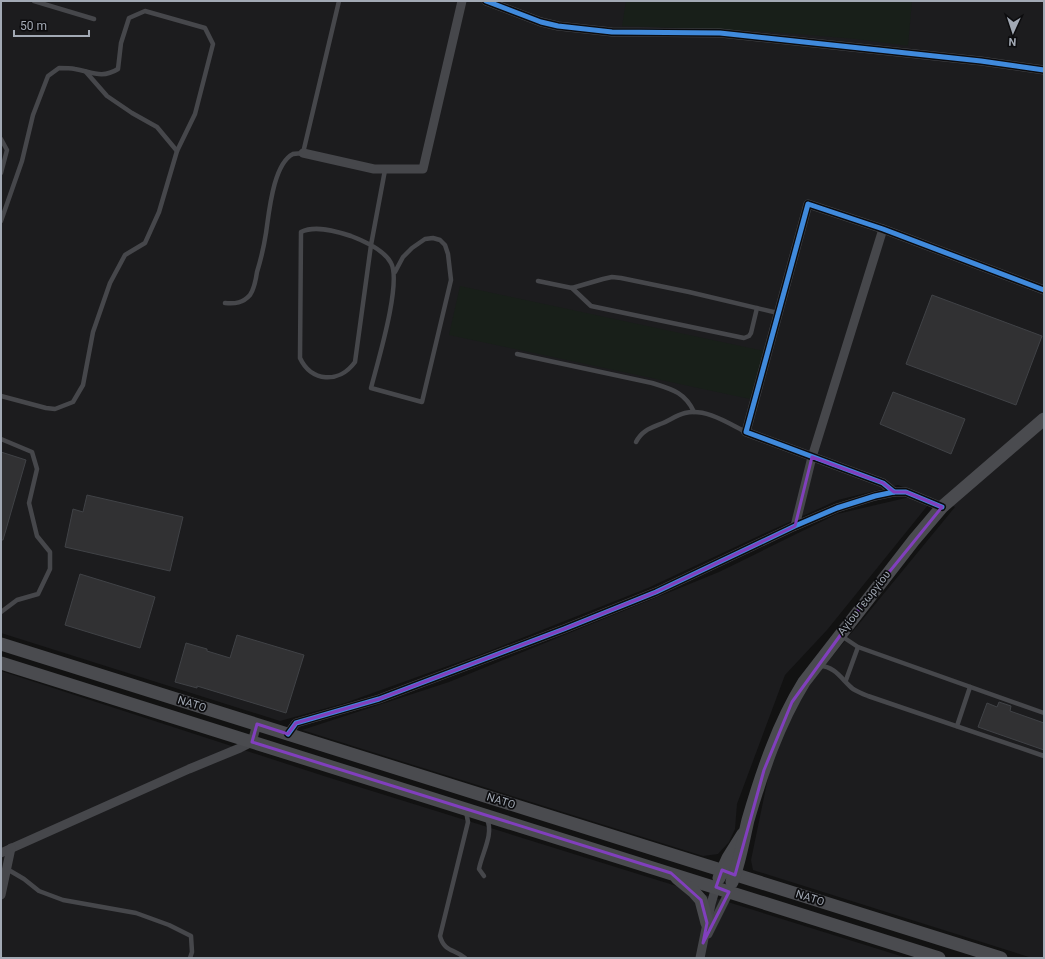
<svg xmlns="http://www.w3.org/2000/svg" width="1045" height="959" font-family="Roboto,sans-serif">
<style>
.built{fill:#1c1c1e}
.green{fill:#181f19}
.building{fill:#313133;stroke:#404246}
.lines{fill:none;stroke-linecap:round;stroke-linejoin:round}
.lane{stroke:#46474b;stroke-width:4.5}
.street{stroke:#46474b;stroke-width:9}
.secondary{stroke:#4a4b4f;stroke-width:13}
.cycleway-casing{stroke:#0c0c0e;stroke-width:8}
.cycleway{stroke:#408adc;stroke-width:5}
.marked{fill:none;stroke:#813fbd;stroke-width:3;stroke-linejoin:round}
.labels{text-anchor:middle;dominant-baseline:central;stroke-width:3.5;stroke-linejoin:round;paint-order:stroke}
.street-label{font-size:11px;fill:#a2a9b4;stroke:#0c0c0e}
</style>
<rect width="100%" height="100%" fill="#121212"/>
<g class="built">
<path d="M1,1H1044V958H1032L753,870L751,860L769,773L786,723L812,681L955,507L898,485L838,500L763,534L648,588L484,653L345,703L280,721L1,633Z"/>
<path d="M910,497L928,505L827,630L785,675L737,804L735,829L729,842L718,854L703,856L302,730L449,682L719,572L837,514Z"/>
<path d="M1,671L327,777L907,958H1Z"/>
</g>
<g class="green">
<path d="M626,1H912L908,46L856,39L760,31L622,26Z"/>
<path d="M460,286L764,351L750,399L449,335Z"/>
</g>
<g class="building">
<path d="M932,295L1042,336L1016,405L906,364Z"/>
<path d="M893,392L965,419L951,454L880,424Z"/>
<path d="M1,452L26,460L3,540H1Z"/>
<path d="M87,495L183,517L170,571L65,547L73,509L83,512Z"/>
<path d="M80,574L155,597L140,648L65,625Z"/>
<path d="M237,635L304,655L286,713L197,686V688L175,682L186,643L207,649V651L230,658Z"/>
<path d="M999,702L1011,706L1010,711L1044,723V750L978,727L987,703L997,707Z"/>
</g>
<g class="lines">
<g class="lane">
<path d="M34,1L94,19"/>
<path d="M86,72L107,96L132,113L157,127L177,151"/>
<path d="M1,139L7,150L1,173"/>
<path d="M385,170L371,245L355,362C339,384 311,382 300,358L301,232C315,225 336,231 351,236C364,241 385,251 391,263C402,283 377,364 371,388L422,402L451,280L448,254L445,245L440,240L433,238L425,239L412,248L403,257L395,272"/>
<path d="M1,221L22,161L33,115L48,76L59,68C64,68 70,68 75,69C92,72 102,79 118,69L121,43L129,18L145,11L205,28L213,44L195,114L177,151L159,212L145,243L125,255L110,283L93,332L83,385L73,402L55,409L46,408L1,396"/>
<path d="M538,281L572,288L603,279L612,277L621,278L689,292L778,313"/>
<path d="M572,288L591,306L744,338L749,336L751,333L757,308"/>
<path d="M225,303C235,304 243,303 250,295C254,289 256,279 257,272C261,259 264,246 266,233C269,213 273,164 293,154C296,153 300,154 303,153L339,1"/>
<path d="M517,354L652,383C671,389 685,392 694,412"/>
<path d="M1,439L32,452L37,469L29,503L37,536L50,552V569L38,594L17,600L1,612"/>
<path d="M636,442C642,430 651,428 663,423C670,420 677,415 685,413C706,408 728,423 746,432"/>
<path d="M842,634L846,639L858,647L1044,713"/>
<path d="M820,666C835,666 843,681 853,689C858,692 863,694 868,696L1044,756"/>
<path d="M846,680L858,647"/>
<path d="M957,726L970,687"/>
<path d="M7,869L24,879L39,891L63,900L136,913L169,925L191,936L192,952L190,958"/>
<path d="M484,876L479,869C482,853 494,834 487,819"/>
<path d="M465,958C455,949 444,952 440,936L468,822L466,811"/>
</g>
<g class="street">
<path d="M486,1L541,22L558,26L612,32L720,33L981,61L1044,70"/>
<path d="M303,153L374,169H423L462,1"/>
<path d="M894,492L883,483L746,432L808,204L883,229L1044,290"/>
<path d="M795,526L812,457L883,229"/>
<path d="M288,734L296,723L379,699L564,629L656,592L795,526L837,508L875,496L894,492H906L942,507"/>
<path d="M1,853L189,769L240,748L252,742L257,724"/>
<path d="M1,895L11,848"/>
<path d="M708,934L729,892"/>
<path d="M700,958L711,904L716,887"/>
</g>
<g class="secondary">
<path d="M1,644L1001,958"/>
<path d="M1,663L939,958"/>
<path d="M677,878L694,892L701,900L707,923"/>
<path d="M719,878L728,858L743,834"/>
<path d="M732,882C740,862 743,841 748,820C762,772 778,724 804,682L914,540L942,507L1044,419"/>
</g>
<g class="cycleway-casing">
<g id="cycleway">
<path d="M486,1L541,22L558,26L612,32L720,33L981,61L1044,70"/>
<path d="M894,492L883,483L746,432L808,204L883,229L1044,290"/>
<path d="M288,734L296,723L379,699L564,629L656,592L795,526L837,508L875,496L894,492H906L942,507"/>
</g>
</g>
<use href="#cycleway" class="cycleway"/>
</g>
<path class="marked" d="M812,457L883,483L894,492H906L942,507L860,608L792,702L764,770L735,875L722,870L716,887L729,892L703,943L707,923L701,900L671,873L252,742L257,724L288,734L296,723L379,699L564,629L656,592L795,526Z"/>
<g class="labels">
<g class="street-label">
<text transform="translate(864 603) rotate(-52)">Αγίου Γεωργίου</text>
<text transform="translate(192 704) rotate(17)">ΝΑΤΟ</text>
<text transform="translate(501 801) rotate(17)">ΝΑΤΟ</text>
<text transform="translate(810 898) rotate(17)">ΝΑΤΟ</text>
</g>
</g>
<rect width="1045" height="959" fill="none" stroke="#a2a9b4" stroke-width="4"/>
<g transform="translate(1013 32) rotate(183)" stroke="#0c0c0e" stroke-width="3" paint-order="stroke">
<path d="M0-3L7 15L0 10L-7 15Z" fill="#a2a9b4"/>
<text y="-6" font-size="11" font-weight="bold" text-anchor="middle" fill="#a2a9b4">N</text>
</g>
<path d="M14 30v6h75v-6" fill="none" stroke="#a2a9b4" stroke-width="2"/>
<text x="20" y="30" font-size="12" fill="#a2a9b4" stroke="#0c0c0e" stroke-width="3" paint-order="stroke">50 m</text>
</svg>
